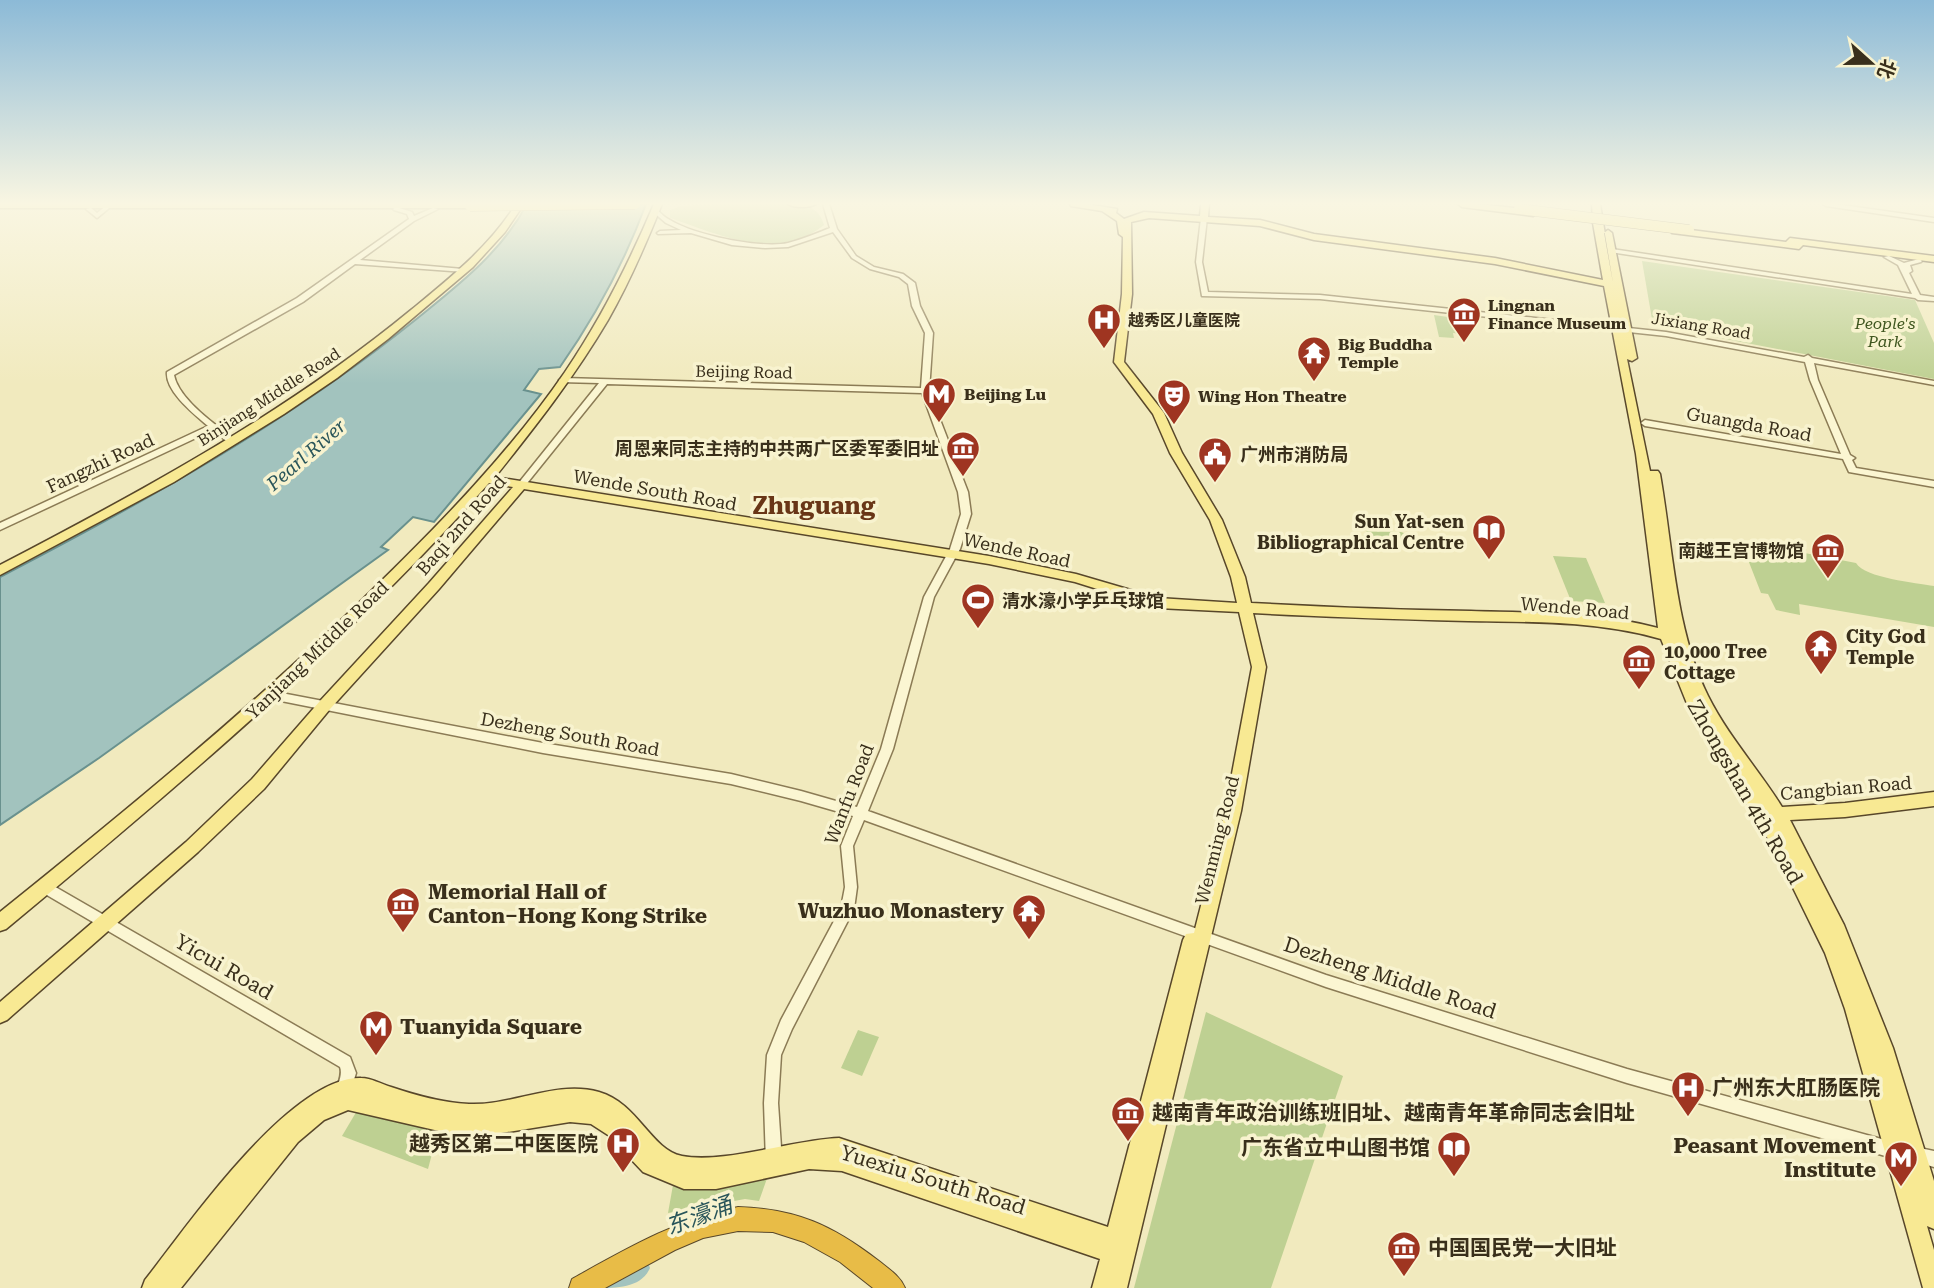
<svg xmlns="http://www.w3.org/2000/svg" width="1934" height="1288" font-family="'Roboto Serif','Noto Sans SC',serif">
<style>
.green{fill:#bed092}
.water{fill:#a2c3be;stroke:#69918e;stroke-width:2}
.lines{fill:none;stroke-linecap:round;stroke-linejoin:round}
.river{fill:#a2c3be;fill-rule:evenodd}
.minor-casing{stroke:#8b7b55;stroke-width:3}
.major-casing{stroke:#58472a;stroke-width:3}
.highway-casing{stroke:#58472a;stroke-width:2}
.minor{fill:#fbf6d2;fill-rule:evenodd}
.major{fill:#f8e993;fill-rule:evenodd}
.highway{fill:#e8bc47;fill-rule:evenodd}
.major-bridge-casing{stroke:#58472a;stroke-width:11;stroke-linecap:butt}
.major-bridge{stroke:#f8e993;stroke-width:10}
.labels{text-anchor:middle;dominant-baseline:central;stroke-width:7;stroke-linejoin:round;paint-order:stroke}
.far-poi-label{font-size:16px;font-weight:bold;fill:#392f1b;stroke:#f8f3cf;text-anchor:start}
.far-park-label{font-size:16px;font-style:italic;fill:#405720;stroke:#f8f3cf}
.far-street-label{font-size:16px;fill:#392f1b;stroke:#f8f3cf}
.street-label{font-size:18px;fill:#392f1b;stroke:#f8f3cf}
.poi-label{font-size:18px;font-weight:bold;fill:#392f1b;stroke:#f8f3cf;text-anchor:start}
.water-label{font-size:19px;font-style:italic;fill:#29555a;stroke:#f8f3cf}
.near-street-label{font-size:21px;fill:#392f1b;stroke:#f8f3cf}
.near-poi-label{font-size:21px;font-weight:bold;fill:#392f1b;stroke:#f8f3cf;text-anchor:start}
.near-water-label{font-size:23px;font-style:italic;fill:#29555a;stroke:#f8f3cf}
.district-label{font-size:24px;font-weight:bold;fill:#693617;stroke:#f8f3cf}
</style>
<rect width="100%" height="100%" fill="#f1eabe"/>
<g class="green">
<path d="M720,204C744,204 790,198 811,208C818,211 822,218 824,225C777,263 718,234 670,218V210L681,206Z"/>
<path d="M1642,261L1915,300L1934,343V379L1653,325Z"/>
<path d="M1434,315L1455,318L1457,326L1462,327L1461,334L1453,333L1454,338L1439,337Z"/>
<path d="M1367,531L1401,532L1411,536L1412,541L1407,545H1373L1361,538Z"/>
<path d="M1779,548L1856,563C1865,578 1916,583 1934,586V627L1799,604L1800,615L1776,610L1768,594L1761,593L1745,552L1775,554Z"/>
<path d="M1553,556L1586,558L1605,603L1571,601Z"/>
<path d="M1206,1012L1343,1076L1271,1288H1134Z"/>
<path d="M858,1030L879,1037L862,1076L841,1068Z"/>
<path d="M358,1109L438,1131L428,1169L342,1136Z"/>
<path d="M770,1170L759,1201L745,1199L668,1213L673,1185L703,1186Z"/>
</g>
<path class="water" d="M527,204H646C625,261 595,317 560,367L539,369L524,390L541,394L434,522L413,517L381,547L388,550L99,758L0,825V577C144,502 287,423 414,321C457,286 501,253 527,204Z"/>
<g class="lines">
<path class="river" d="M639,1257L647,1260L650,1268C641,1288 617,1288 597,1288L600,1280Z"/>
<g class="minor-casing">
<g id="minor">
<path d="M823,204H829L837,229L856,256L874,267L903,274L915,283L920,306L933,333L929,391L968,492L971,514L960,549L934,597L893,749L868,811L1326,975L1627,1069L1896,1143L1901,1146L1904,1151L1901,1156L1896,1159L1627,1083L1326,987L864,820L853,846L857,887L854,909L792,1029L781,1055L778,1103L782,1162L779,1167L774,1170L769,1167L766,1162L764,1103L767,1055L781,1020L841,908L845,887L841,846L853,816L801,801L731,784L543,753L271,699L267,698L266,695L267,692L271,691L543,743L731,774L801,791L857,807L881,749L924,597L950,549L961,514L958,492L922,393L607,384L524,487L521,488L517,485L599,383L560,382L559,380L563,378L921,388L925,333L912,306L908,284L899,277L870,269L852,258L833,232L788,247L765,248L732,245L691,233L658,234L657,233L660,231L681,230L666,223L652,211L657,210C661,213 665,218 670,220C694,235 761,249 788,243C803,239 817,233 830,228Z"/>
<path d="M1823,204H1835L1934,218V222L1826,206Z"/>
<path d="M106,206L109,208L108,209L97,218L86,209L91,208L97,213Z"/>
<path d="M396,207L412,212L414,216L433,208L438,209L414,221L360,260L463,269L466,271L465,272L355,264L303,302L174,375C178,398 216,426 235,439V443H229L213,430L0,530V523L208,426C194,414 165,391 167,372L297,298L409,219L407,214L394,210L393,209Z"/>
<path d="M1204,216L1207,218L1202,262L1208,292L1320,295L1666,332L1804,357L1808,355L1812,358L1934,381V385L1814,363L1818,380L1850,455L1855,458L1852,460L1856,468L1934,481V487L1849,472L1843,459L1645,426L1641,423L1645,420L1841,454L1810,380L1805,362L1666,336L1320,299L1202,296L1196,262L1201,218Z"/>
<path d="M1612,249L1912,294L1898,265L1884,257L1889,256L1904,263L1919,259L1922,261L1921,262L1910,265L1912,271L1909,273L1920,295L1934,297V301L1918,300L1915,298L1610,252L1609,251Z"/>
<path d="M45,881L350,1057L356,1073L348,1099L343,1101L338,1099C333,1088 344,1078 340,1067L40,891L39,887L40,883Z"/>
<path d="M1915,1147L1934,1151V1167L1910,1160L1907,1155L1910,1150Z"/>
</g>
</g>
<g class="major-casing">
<g id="major">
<path d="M0,204H474L475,205L471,208H0Z"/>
<path d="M516,204H524L505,232L473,267L388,339L337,378L284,414L174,482L0,575V565C144,490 286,413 411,310C450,278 489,247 516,204Z"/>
<path d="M654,204H662C646,244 629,283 608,320C575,376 535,427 495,477L989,556L1076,574L1158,598L1237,603L1231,577L1210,520L1170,453L1153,414L1114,362L1122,294L1123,237L1119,234L1117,221L1102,211L1071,206L1070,204H1086L1117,209L1116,213L1124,219L1144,212L1200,216L1201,204H1209L1208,217L1260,220L1314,234L1495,258L1603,280L1593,223L1592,204H1600L1613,283L1604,233L1608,230L1612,233L1637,358L1632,361L1627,359L1650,471H1658L1660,474C1673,548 1675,629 1708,696C1728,736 1759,770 1782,807L1845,803L1934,792V806L1845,817L1790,820L1844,925L1893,1048L1934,1181V1229L1927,1226L1934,1250V1288H1923L1845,1009L1825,953L1773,847L1690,711L1661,639C1599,621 1532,622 1468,621C1396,619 1325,617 1253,613L1266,667L1241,811L1127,1288H1092L1100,1259L842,1171L809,1169L716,1189H684L643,1172L608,1135L591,1124L570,1122L495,1134H452L348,1110L324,1120L298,1142L181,1288H142L145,1280C186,1228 290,1076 361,1078C371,1078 381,1084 391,1087C415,1095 443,1103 469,1104C512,1106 556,1080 599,1092C638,1103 651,1150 682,1156C725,1164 791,1140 839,1138L1108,1227L1183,940L1186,934L1194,933L1225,811L1252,667L1239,612L1158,608L1075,582L989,564L524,489L439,589L330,709L264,789L198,852L7,1020L0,1023V1002L186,842L252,779L320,701L429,583L513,487L489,483C343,647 175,789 6,929L0,931V912C128,809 255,705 372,590C441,523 510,452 565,372C601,319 629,263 654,204ZM1149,218L1260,226L1314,240L1495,264L1604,286L1636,454L1658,628C1600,612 1532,613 1471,611C1398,610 1324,607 1251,603L1245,577L1222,520L1182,453L1164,413L1124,362L1132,294L1131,222Z"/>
<path d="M788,204H816C810,208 794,208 788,204Z"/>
<path d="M1458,204H1478L1533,210L1537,213L1533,216L1462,207Z"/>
<path d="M1675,228L1786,242L1790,238L1934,256V262L1803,245L1799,249L1672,233L1671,231Z"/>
</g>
</g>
<g class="highway-casing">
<path id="highway" d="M738,1207C797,1209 832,1225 879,1261C889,1269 900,1276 905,1288H873L840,1262L804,1242L773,1232L738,1231L703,1238L675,1250L605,1288H569L572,1279C626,1249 677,1219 738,1207Z"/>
</g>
<use href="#minor" class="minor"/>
<use href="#major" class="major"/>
<use href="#highway" class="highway"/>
<g class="major-bridge-casing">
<g id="major-bridge">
<path d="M470,206L635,204"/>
<path d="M1519,209L1689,230"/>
</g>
</g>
<use href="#major-bridge" class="major-bridge"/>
</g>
<linearGradient id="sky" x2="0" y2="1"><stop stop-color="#8cbad7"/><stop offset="0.53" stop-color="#f9f6e2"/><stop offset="1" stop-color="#f9f6e2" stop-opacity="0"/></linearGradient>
<rect width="1934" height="384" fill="url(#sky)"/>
<defs>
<g id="museum-pin" transform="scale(1.75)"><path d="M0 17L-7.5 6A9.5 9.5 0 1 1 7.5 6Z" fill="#9f3521" stroke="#f8f3cf"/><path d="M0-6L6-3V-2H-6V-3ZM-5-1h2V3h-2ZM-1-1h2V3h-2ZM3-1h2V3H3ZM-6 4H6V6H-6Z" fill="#fff"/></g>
<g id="hospital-pin" transform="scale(1.75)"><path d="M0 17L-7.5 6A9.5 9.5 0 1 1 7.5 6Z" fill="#9f3521" stroke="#f8f3cf"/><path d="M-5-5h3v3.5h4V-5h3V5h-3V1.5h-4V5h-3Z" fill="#fff"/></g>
<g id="temple-pin" transform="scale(1.75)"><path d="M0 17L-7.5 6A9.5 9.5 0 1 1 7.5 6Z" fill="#9f3521" stroke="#f8f3cf"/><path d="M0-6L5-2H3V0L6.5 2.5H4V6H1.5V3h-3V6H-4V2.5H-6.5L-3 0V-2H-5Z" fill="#fff"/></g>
<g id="metro-pin" transform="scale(1.75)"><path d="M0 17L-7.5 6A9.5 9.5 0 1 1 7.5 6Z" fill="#9f3521" stroke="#f8f3cf"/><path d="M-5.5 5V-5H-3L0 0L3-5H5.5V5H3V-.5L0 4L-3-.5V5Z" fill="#fff"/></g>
<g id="theatre-pin" transform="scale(1.75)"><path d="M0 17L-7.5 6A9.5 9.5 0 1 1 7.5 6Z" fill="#9f3521" stroke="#f8f3cf"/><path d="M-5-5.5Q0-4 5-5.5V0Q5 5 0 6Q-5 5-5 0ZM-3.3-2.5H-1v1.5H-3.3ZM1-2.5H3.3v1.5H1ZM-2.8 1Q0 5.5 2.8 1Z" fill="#fff"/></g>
<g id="civic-pin" transform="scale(1.75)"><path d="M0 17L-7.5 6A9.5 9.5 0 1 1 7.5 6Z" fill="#9f3521" stroke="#f8f3cf"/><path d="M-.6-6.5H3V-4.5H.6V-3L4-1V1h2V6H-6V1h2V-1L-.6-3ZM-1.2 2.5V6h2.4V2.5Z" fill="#fff"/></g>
<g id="library-pin" transform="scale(1.75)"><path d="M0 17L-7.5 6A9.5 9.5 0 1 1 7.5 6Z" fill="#9f3521" stroke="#f8f3cf"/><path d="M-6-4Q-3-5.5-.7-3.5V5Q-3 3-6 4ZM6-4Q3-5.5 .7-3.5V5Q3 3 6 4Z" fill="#fff"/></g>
<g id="stadium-pin" transform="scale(1.75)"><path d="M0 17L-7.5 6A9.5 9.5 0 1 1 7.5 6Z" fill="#9f3521" stroke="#f8f3cf"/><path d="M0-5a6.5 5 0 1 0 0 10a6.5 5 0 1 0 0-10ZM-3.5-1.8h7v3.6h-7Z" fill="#fff"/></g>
</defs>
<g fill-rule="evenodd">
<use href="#museum-pin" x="1464" y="314"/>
<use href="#hospital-pin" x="1104" y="320"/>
<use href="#temple-pin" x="1314" y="353"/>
<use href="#metro-pin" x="939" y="394"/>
<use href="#theatre-pin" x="1174" y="396"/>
<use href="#museum-pin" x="963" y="448"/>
<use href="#civic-pin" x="1215" y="454"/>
<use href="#library-pin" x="1489" y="531"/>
<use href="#museum-pin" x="1828" y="550"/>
<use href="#stadium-pin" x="978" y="600"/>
<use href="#temple-pin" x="1821" y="646"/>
<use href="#museum-pin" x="1639" y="661"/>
<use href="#museum-pin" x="403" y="904"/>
<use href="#temple-pin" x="1029" y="911"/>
<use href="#metro-pin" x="376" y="1027"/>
<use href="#hospital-pin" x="1688" y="1088"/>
<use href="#museum-pin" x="1128" y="1113"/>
<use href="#hospital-pin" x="623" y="1144"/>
<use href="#library-pin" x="1454" y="1148"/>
<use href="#metro-pin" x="1901" y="1158"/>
<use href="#museum-pin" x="1404" y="1248"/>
</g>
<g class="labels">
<g class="far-poi-label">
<text x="1488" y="305">Lingnan<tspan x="1488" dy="18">Finance Museum</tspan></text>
<text x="1128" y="320">越秀区儿童医院</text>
<text x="1338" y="344">Big Buddha<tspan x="1338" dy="18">Temple</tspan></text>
<text x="964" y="394">Beijing Lu</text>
<text x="1198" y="396">Wing Hon Theatre</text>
</g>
<g class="far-park-label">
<text x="1885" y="323">People's<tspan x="1885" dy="18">Park</tspan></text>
</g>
<g class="far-street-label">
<text transform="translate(1701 326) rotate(9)">Jixiang Road</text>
<text transform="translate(744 372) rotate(1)">Beijing Road</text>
<text transform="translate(269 397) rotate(-33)">Binjiang Middle Road</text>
</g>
<g class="street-label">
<text transform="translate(1749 424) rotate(10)">Guangda Road</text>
<text transform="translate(100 463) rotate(-25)">Fangzhi Road</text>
<text transform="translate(655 490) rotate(10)">Wende South Road</text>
<text transform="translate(461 525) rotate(-49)">Baqi 2nd Road</text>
<text transform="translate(1017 550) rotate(12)">Wende Road</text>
<text transform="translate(1575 608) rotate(5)">Wende Road</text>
<text transform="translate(317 650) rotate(-44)">Yanjiang Middle Road</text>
<text transform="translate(570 734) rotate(10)">Dezheng South Road</text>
<text transform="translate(1846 788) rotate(-5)">Cangbian Road</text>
<text transform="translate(849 794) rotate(-69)">Wanfu Road</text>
<text transform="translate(1217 840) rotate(-76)">Wenming Road</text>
</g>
<g class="poi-label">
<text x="939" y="448" text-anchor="end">周恩来同志主持的中共两广区委军委旧址</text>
<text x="1240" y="454">广州市消防局</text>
<text x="1464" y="521" text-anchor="end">Sun Yat-sen<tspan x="1464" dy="21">Bibliographical Centre</tspan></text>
<text x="1804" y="550" text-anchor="end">南越王宫博物馆</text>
<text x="1002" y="600">清水濠小学乒乓球馆</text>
<text x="1846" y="636">City God<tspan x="1846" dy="21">Temple</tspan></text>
<text x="1664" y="651">10,000 Tree<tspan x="1664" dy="21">Cottage</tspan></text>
</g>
<g class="water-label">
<text transform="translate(306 455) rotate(-41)">Pearl River</text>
</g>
<g class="near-street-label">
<text transform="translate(1745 792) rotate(60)">Zhongshan 4th Road</text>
<text transform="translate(224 967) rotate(30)">Yicui Road</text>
<text transform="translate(1390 978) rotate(18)">Dezheng Middle Road</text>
<text transform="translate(933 1180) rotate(17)">Yuexiu South Road</text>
</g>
<g class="near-poi-label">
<text x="428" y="892">Memorial Hall of<tspan x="428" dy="24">Canton–Hong Kong Strike</tspan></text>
<text x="1004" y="911" text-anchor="end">Wuzhuo Monastery</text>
<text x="400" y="1027">Tuanyida Square</text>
<text x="1712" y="1088">广州东大肛肠医院</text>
<text x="1152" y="1113">越南青年政治训练班旧址、越南青年革命同志会旧址</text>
<text x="598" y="1144" text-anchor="end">越秀区第二中医医院</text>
<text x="1876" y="1146" text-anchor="end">Peasant Movement<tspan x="1876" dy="24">Institute</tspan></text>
<text x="1430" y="1148" text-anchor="end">广东省立中山图书馆</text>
<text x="1428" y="1248">中国国民党一大旧址</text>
</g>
<g class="near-water-label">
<text transform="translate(699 1216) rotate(-20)">东濠涌</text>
</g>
<g class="district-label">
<text x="814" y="506">Zhuguang</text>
</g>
</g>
<g transform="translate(1871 63) rotate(111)" stroke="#f8f3cf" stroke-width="5" paint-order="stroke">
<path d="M0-5L12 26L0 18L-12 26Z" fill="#392f1b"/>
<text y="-10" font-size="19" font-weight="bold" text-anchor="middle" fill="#392f1b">北</text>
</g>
</svg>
